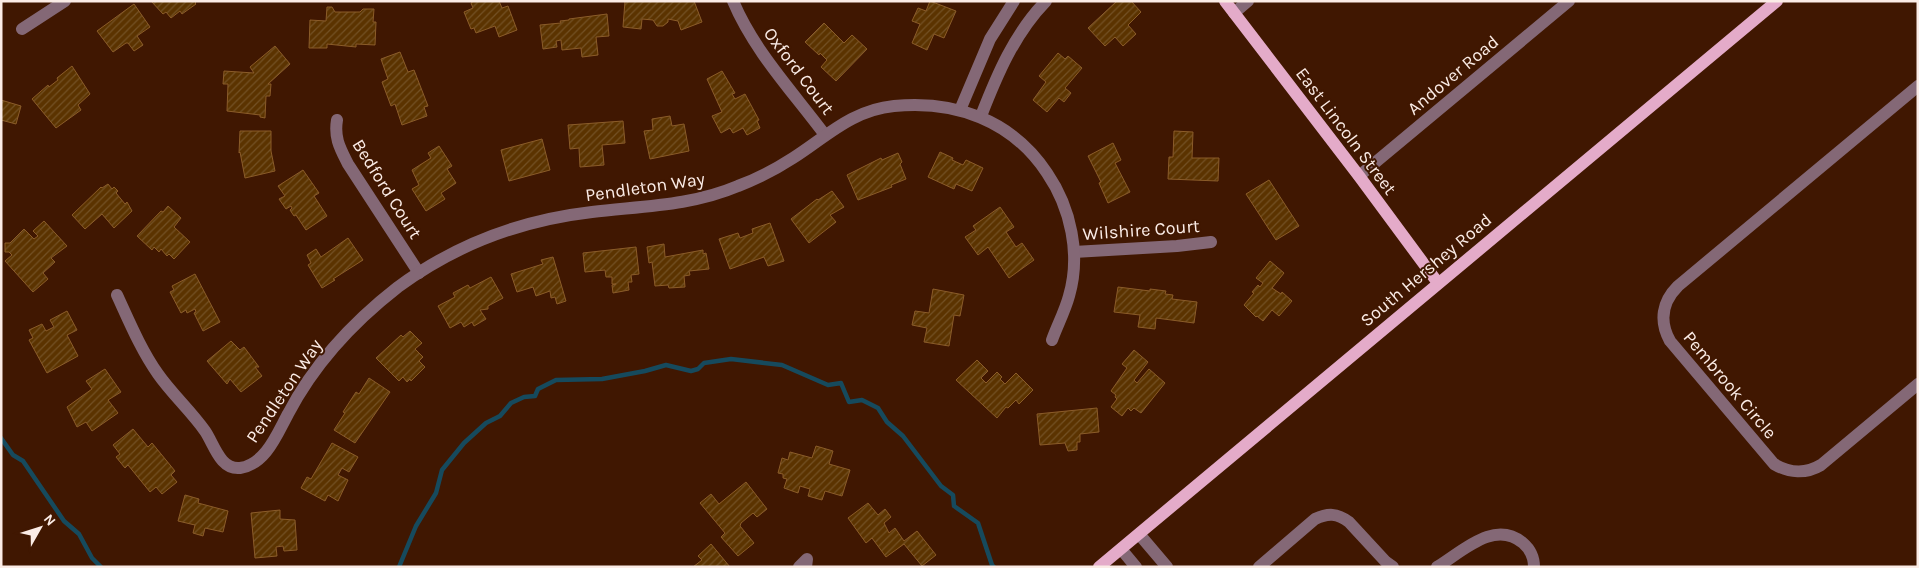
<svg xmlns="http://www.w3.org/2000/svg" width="1919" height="568" font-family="Karla,sans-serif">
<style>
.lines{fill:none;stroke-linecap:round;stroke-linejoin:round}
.stream{stroke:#164a5d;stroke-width:4.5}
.building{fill:url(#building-hatch);stroke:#8b5c29}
.minor{stroke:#846876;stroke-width:12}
.major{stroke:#e4abc9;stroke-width:12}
.labels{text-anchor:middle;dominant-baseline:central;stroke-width:4;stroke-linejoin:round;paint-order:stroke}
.street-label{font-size:18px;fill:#fbece6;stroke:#401701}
</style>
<defs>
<pattern id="building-hatch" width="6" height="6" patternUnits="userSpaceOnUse" patternTransform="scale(1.25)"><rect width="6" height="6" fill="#5b3300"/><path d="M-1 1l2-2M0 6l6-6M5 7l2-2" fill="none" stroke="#735125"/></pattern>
</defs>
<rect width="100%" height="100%" fill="#401701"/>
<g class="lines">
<g class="stream">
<path d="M1,438L13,455L23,461L64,521L79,534L92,558L101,567"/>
<path d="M399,567L416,526L436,493L442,470L464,443L486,423L500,416L511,403L524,397L535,396L538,389L556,380L602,379L645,371L666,365L691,371L698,369L704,363L731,359L782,365L828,385L841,383L849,402L862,400L878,408L887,422L903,436L941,486L953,495L954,506L978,523L992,565L994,567"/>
</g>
</g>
<g class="building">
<path d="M151,1H197L195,3L196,4L182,14L180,11L171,18L166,12L163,14Z"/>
<path d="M474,1H499L502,8L508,6L517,30L499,37L495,26L476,33L474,28L471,29L464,12L473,8L471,3Z"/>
<path d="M625,1H694L702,22L681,30L678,21L668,19V22L663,26H657L653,20L642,19L641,29L623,27Z"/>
<path d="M930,1L956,11L944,38L934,34L927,50L912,43L920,24L912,21L918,8L926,11Z"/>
<path d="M1117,1H1131L1141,12L1128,25L1136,34L1123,46L1115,37L1105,46L1088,28Z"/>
<path d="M134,4L150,27L137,36L143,45L134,51L128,43H126L113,52L97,31Z"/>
<path d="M327,7H332L335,12H360L363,9H374L373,22H376L375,45L356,44V47L327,44V48H309L310,20L326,21Z"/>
<path d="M607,14L609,36L596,37L598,55L582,57L581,48L562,50L561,40L556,41L557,47L543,49L540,25L561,23L560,21L569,20V19Z"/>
<path d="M824,23L844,43L852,35L867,49L836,81L821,67L827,60L820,53L819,55L805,42Z"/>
<path d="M275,46L290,64L268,84H271L270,96H266L265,118L260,117V115L227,111L228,84H223L224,71L254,73L250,67Z"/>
<path d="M400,52L408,72L414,70L428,106L424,107L427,116L402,125L395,104L391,106L382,82L388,79L381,59Z"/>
<path d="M1058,53L1065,59L1068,56L1082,68L1065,88L1071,93L1064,102L1059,98L1047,112L1033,100L1046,82L1039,76Z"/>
<path d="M72,66L90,94L78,105L81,110L56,128L32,99L48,85L49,87L58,80L57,78Z"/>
<path d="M722,71L735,93L732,94L735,99L745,94L759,120L757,121L760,128L747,135L743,128L733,133L730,128L721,133L712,116L722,112L707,79Z"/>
<path d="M1,100L21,106L16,124L1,120Z"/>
<path d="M670,116L672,126L684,124L689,151L650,159L644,131L653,130L652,119Z"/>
<path d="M623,121L625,143L602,145L604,165L580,167L579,148L570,149L568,125Z"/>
<path d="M240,131H271V151L275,171L245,178L240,152L239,153Z"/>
<path d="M1174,131L1193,132L1192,158H1219L1218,181L1168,179L1169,157H1173Z"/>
<path d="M542,139L550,170L509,181L501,150Z"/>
<path d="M1113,143L1121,160L1115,163L1130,192L1108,203L1099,183L1101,182L1088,156Z"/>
<path d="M439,146L452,166L447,169L456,183L441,193L445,199L426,211L412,189L419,185L412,170L431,158L428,153Z"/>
<path d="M940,152L953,158L952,160L963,165L966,160L983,168L972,191L956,184L954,189L928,177Z"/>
<path d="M898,153L902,162L900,164L906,179L891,185L892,187L858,200L847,175L881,158L882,160Z"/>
<path d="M303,170L319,193L314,196L327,216L306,230L296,215L294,216L290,210L292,208L291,206L286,209L279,199L285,196L278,186Z"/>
<path d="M1269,180L1299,226L1276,240L1246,194Z"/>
<path d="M108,184L112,189L114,187L118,191L116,193L125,204L127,202L132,211L114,228L102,214L85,229L72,215L101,187L102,188Z"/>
<path d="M832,191L844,207L830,215L836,222L809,243L791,219L817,199L818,200Z"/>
<path d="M168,206L181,218L174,227L190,242L174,259L169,254L167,256L161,249L159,252L154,247L152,250L137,236L161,211L163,212Z"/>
<path d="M1000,207L1014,227L1006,232L1016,247L1022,243L1034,260L1009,278L988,247L978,255L965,237L976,230L973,226Z"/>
<path d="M44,221L67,246L51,258L55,262L43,273L48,279L33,292L5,261L12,255L9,252H5V243H10L24,229L34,239L38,236L33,231Z"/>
<path d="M770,223L784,261L768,266L764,257L730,269L719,239L738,233L740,238L753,233L752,229Z"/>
<path d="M348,238L363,260L333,279L335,280L322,288L308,265L311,263L307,255L316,249L321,257Z"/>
<path d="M664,244L665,257L703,250V254L706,253L709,269L689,271L690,275L684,276L685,287L669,288L668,285L655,286L652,262L649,263L647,247Z"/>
<path d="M636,247L639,274L631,275L632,282H628L629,290L613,293L612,285L616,284H612V277H606L605,270L585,272L583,253Z"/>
<path d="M553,257L566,301L557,304L555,297L551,298L550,291L536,296L533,287L517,292L511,274L543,264L541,260Z"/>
<path d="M1270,261L1284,273L1272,288L1281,294L1282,292L1292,301L1279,316L1272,310L1263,321L1257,316L1256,317L1244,305L1254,293L1252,292L1258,285L1260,287L1263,283L1256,278Z"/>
<path d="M195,274L220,322L203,331L194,313L196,312L195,309L187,313L186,310L181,313L170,292L174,290L172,286Z"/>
<path d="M491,277L503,298L488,306V309L480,310L486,319L474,326L472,322L464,327L461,322L450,328L438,306L455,297L453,293L468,285L470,288Z"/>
<path d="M1118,287L1150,291V289L1166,291L1165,294L1173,295L1172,299L1197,302L1194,323L1156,318L1155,329L1138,327L1140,315L1114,312Z"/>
<path d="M933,289L964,295L960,316L954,315L949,346L924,342L927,328L912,325L915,311L929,313Z"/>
<path d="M67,311L77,330L67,335L78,356L47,373L29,340L33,338L29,330L42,324L46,331L54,327L50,320Z"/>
<path d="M410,331L422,343L415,349L423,357L419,361L425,367L411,381L410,379L407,382L403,377L399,381L376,358L401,335L403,337Z"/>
<path d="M231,341L240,350L244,347L259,367H255L262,376L241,392L230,379L227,384L207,361Z"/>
<path d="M1134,350L1148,362L1134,380L1137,383L1149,369L1165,383L1141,413L1134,408L1131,411L1128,408L1122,416L1111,407L1117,399L1115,397L1116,395L1111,391L1127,368L1122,364Z"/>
<path d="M977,360L988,371L981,378L986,383L997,372L1002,377L1000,379L1005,384L1016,373L1033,390L1019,404L1016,400L1008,408L1006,407L997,418L956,380Z"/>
<path d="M105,369L121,392L108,400L118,413L92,431L86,422L77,427L67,407L92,389L86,381Z"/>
<path d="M369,378L390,392L355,443L334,430L345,413L343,412L356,392L359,394Z"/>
<path d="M1097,408L1099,432L1080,434V442H1077V450L1068,451L1065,443L1040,445L1037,414Z"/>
<path d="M133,429L148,447L152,443L175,471L171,475L177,482L162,494L156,487L150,492L128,465L125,468L116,457L120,454L113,445Z"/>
<path d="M332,443L358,457L349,472L342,468L338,475L348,480L338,501L328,495L325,501L301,488L307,477L311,479Z"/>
<path d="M816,446L833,451L829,464L850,470L842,496L825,491L822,500L808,496L810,489L800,486L798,493L784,488L787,479L783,478V474L778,473L782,458L788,460L790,452L812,458Z"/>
<path d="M746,482L767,509L757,517L753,513L741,523L740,526L754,543L738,556L721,537L725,533L700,503L711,494L719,504Z"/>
<path d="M185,495L199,499L198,503L228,511L223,532L205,528L203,536L193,533L195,525L178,521Z"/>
<path d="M868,503L878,515L885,509L891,517L884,523L889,533L895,528L904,541L917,531L936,555L922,566L904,544L886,557L872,538L866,543L848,518Z"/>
<path d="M280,510V519L295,520L297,550L284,551L283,546L276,547L277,556L255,558L251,513Z"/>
<path d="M711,544L730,567H693L702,560L698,556Z"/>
</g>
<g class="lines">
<g class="minor">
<path d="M733,1C754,51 793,92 825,135"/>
<path d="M1234,13L1248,1"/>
<path d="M22,29L65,1"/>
<path d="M1918,86L1678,286C1662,302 1659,321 1670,341L1774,464C1789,473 1806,474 1821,465L1918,384"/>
<path d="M960,110L990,39L1014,1"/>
<path d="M981,116C997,75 1014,34 1046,1"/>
<path d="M337,120C334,138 340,148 348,164L419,273"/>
<path d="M1359,176L1569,1"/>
<path d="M1074,252L1177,246L1211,242"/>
<path d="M117,295C129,321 141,350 158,374C172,394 191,411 205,431C214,444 220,470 240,468C266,464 277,434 288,414C314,364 353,322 398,287C455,245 522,220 592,212C642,206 691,206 738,186C757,179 776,169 793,158C826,137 852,110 894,106C955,100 1012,120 1047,173C1071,208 1081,255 1069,296C1065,311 1057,326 1052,340"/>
<path d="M1139,534L1167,567"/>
<path d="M1121,549L1136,567"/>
<path d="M799,567L807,559L806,567"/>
<path d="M1259,567L1315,519C1328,513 1337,513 1349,522L1386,562L1393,567"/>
<path d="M1437,567C1462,552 1494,519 1523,543C1530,549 1534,558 1534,567"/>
</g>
<g class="major">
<path d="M1225,1L1359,176L1438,283"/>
<path d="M1099,567L1777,1"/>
</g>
</g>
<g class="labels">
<g class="street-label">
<text transform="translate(799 71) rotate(53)">Oxford Court</text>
<text transform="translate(1453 75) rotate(-40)">Andover Road</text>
<text transform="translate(1346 131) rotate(53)">East Lincoln Street</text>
<text transform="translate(645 187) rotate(-8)">Pendleton Way</text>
<text transform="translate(387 189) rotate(58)">Bedford Court</text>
<text transform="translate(1141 230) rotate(-4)">Wilshire Court</text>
<text transform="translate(1426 270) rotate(-40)">South Hershey Road</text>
<text transform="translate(1730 385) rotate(50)">Pembrook Circle</text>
<text transform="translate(284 391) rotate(-56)">Pendleton Way</text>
</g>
</g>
<rect width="1919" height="568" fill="none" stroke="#fbece6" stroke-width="5"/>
<g transform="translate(40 528) rotate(51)" stroke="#401701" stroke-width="4" paint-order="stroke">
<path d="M0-4L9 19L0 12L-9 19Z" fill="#fbece6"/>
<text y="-8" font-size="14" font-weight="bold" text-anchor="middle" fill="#fbece6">N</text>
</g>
</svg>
